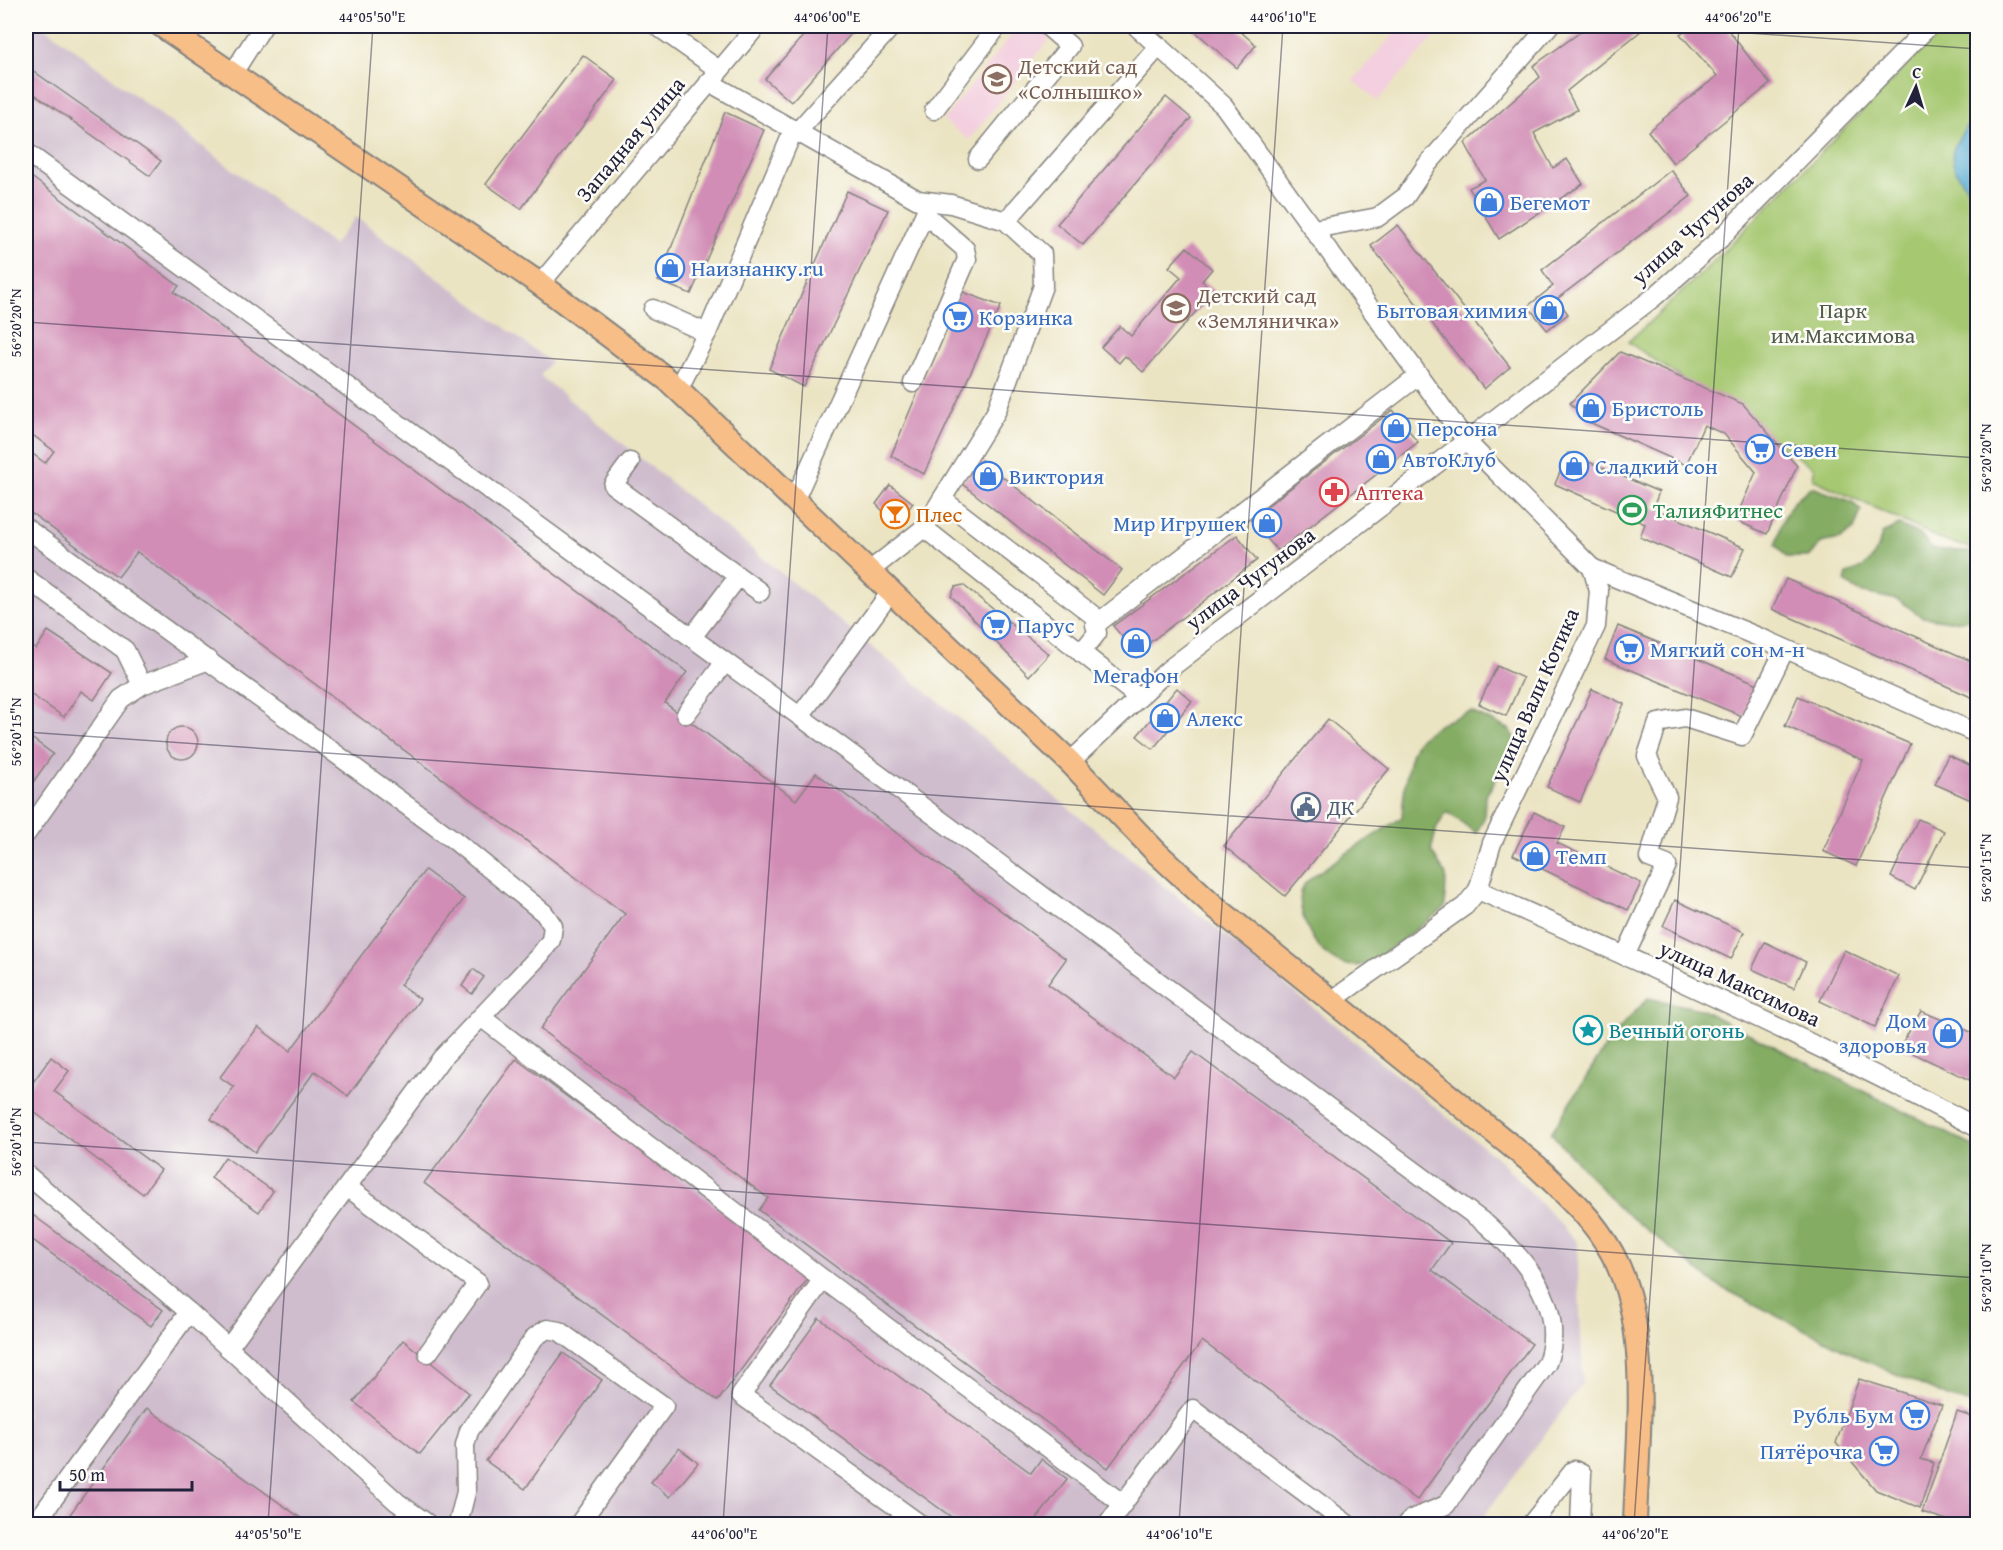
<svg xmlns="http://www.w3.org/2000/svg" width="2003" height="1550" font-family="'Gentium Book Plus',serif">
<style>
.built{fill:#f3cfdf}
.industrial{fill:#cfbdce}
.green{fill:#a6c871;stroke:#647556;stroke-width:1.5}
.forest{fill:#84ac63;stroke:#53674f;stroke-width:1.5}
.water{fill:#54abd1;stroke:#3b6686;stroke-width:1.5}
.building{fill:#d18db6}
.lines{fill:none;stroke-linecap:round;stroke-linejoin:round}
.minor-casing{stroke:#86837f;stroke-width:21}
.major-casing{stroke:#86837f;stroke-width:26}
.minor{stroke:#fff;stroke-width:18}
.major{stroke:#f7be88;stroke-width:22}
.ticks{fill:none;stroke:#22223b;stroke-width:1.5;stroke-opacity:0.45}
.labels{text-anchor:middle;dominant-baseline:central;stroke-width:5;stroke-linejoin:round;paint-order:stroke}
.education-label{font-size:22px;fill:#785e54;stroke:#fdfcf7;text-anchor:start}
.street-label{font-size:22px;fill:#22223b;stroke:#fdfcf7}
.shop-label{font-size:22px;fill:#366cbe;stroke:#fdfcf7;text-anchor:start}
.park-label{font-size:22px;fill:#505c4e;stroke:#fdfcf7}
.health-label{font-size:22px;fill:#be3a42;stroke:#fdfcf7;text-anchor:start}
.leisure-label{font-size:22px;fill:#27864d;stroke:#fdfcf7;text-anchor:start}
.food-label{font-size:22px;fill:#c56008;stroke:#fdfcf7;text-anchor:start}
.service-label{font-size:22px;fill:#4e5e75;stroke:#fdfcf7;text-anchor:start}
.culture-label{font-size:22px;fill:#0d838f;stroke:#fdfcf7;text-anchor:start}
.neatline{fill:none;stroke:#22223b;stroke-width:2}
.ticks-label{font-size:15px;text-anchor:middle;fill:#22223b}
</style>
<rect width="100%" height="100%" fill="#fdfcf7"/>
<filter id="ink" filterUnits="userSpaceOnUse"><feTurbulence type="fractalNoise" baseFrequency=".0167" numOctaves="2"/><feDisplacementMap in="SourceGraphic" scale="12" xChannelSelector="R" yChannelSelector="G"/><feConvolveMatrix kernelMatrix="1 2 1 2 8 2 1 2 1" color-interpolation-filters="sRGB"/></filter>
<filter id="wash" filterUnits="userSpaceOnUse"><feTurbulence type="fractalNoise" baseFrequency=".008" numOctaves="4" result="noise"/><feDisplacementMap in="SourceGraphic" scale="24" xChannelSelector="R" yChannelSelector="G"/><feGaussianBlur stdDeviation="1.35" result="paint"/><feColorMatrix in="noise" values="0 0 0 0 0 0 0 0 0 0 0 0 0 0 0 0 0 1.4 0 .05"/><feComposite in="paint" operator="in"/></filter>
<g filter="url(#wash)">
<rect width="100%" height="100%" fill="#ebe4c3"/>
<g class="built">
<path d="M1019,26H1036L1051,37L969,140L943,120Z"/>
<path d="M1401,26H1445L1377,101L1353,80Z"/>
</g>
<path class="industrial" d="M26,26H43L333,245L356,217L551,362L540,376L1501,1161L1577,1242L1583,1383L1478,1524H26Z"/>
<path class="green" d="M1946,26H1977V549L1947,542L1813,479L1814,468L1628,342L1703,272Z"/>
<g class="forest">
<path d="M1812,487L1852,502L1861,511L1854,529L1840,539L1821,543L1809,557H1786L1776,545C1782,517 1787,503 1812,487Z"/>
<path d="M1899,525L1921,535L1932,549L1977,552V627L1972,619L1950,621L1923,617L1898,600L1859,592L1845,582L1847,574C1870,567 1877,556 1882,534Z"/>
<path d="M1471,712L1509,729L1518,745L1485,797L1484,819L1476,833L1447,812L1437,827L1431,851L1446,875L1445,908C1429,919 1380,959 1365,964C1340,972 1317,951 1308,929C1302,916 1296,899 1304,885C1309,875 1386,829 1402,817C1403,800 1407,753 1418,741C1431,726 1452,718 1471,712Z"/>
<path d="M1648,998L1700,1009L1977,1148V1406L1948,1397L1860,1358L1715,1284L1617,1206L1551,1133L1611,1038Z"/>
</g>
<path class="water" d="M1977,112V201C1943,156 1945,157 1977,112Z"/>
<g id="blocks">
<g class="building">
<path d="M812,26H858L791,102L765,79Z"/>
<path d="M1189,26H1234L1256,45L1237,68Z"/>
<path d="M1589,26H1647L1567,91L1577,110L1534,133L1553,168L1567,159L1583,184L1499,239L1469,188L1485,180L1465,143L1540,77L1533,66Z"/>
<path d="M1692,26H1725L1770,84L1673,163L1648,131L1717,76L1680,34Z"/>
<path d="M583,55L617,80L521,209L486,184Z"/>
<path d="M29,68L161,161L150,176L26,88V73Z"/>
<path d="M1166,97L1191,118L1083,245L1057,224Z"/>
<path d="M725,112L764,130L691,294L658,281Z"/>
<path d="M1671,170L1691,196L1557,299L1568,314L1547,330L1528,306L1553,286L1542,270Z"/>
<path d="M26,173L179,286L174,292L687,672L665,703L796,800L816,773L1066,959L1048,984L1174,1077L1193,1052L1451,1243L1432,1270L1532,1344L1417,1500L1202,1341L1108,1468L759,1210L768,1198L540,1029L625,914L137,552L118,577L26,509V449L45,463L54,451L26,430Z"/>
<path d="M847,191L888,210L804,387L769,369Z"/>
<path d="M1398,225L1510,367L1484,389L1371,246Z"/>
<path d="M1187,247L1212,269L1202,281L1214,291L1143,372L1125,356L1119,363L1101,347L1120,326L1131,336L1181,277L1169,267Z"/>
<path d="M960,291L1001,306L924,474L891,456Z"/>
<path d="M1620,352L1743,404L1797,466L1767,534L1735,520L1756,472L1724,434L1704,425L1686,465L1589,422L1570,403Z"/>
<path d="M1393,410L1418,442L1278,551L1250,519Z"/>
<path d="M1568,453L1659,492L1653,508L1745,548L1732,577L1640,537L1645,524L1555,484Z"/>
<path d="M981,460L1122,570L1103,595L961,483Z"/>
<path d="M890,485L913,503L897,525L876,504Z"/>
<path d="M1237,535L1257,560L1136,653L1113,626Z"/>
<path d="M1786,579L1978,664V700L1772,609Z"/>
<path d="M963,585L1049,654L1029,676L951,596L955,587Z"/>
<path d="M1618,626L1758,684L1744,717L1605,659Z"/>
<path d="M48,631L112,673L94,700L81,691L64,717L26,691V642L36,649Z"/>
<path d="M1497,666L1523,678L1506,716L1479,704Z"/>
<path d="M1177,688L1192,701L1153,749L1137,736Z"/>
<path d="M1592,689L1624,704L1580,802L1547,787Z"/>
<path d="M1798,696L1910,744L1856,866L1823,851L1863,760L1785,726Z"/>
<path d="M1328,719L1389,769L1285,896L1224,846Z"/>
<circle cx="182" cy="743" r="16"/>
<path d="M26,734L53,754L26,792Z"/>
<path d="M1948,755L1978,769V803L1935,784Z"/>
<path d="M1534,812L1565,827L1557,843L1641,883L1628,910L1513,855Z"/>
<path d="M1918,819L1944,831L1915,890L1891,877Z"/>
<path d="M425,870L464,899L400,985L420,999L348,1096L315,1071L255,1152L211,1119L234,1087L220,1077L258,1027L290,1051Z"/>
<path d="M1675,900L1744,932L1731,959L1663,926Z"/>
<path d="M1765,942L1806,962L1794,988L1752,969Z"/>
<path d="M1844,950L1899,976L1875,1027L1820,1001Z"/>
<path d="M473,969L484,977L472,994L462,986Z"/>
<path d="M1921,1011L1978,1035V1084L1900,1047Z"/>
<path d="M51,1057L69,1071L54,1091L161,1170L143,1194L26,1106V1092Z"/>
<path d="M516,1059L810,1276L718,1401L424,1183Z"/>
<path d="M225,1157L273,1191L259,1212L211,1178Z"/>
<path d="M30,1213L163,1310L151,1326L26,1235V1214Z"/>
<path d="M819,1318L1031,1473L1041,1459L1067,1479L1033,1524H961L770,1385Z"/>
<path d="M403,1340L469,1393L420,1454L354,1402Z"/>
<path d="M563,1353L602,1380L525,1489L486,1461Z"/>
<path d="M1859,1379L1942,1405L1921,1459L1934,1463L1920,1508L1876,1490L1836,1443Z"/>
<path d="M147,1408L309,1524H63Z"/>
<path d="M1957,1412L1978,1419V1524H1959L1922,1512Z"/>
<path d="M679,1448L698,1463L670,1497L651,1482Z"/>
</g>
</g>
</g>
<g filter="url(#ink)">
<use href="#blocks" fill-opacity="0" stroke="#86837f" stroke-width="1.5"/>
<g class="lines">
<g class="minor-casing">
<g id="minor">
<path d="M657,26L719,70"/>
<path d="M1136,26L1224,106L1467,442L1592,568"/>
<path d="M233,73L263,26"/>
<path d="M709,82L918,200L951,204L1006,221L1042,254L1043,286L996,412L942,499"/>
<path d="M934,110L998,26"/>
<path d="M798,131L892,26"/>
<path d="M26,152L824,734L1486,1224C1525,1258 1567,1308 1547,1363L1446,1505L1412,1519L1407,1524"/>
<path d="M978,159L1070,46L1047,26"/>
<path d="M1006,221L1159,46"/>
<path d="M1314,229L1378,217L1405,197L1426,166L1549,26"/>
<path d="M540,284L757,26"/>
<path d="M653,309L707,333"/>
<path d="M913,383L967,259L965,249L925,214"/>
<path d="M678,390L707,333L794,129"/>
<path d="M630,462L613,485L760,592"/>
<path d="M794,501L930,202"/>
<path d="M26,528L454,840L544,913L553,926L551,940L540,955L441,1059L228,1348"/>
<path d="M924,528L942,499L1094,616L1097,633L1081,653"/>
<path d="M868,572L924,528L1139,698"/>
<path d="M26,578L125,650L142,685"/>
<path d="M1095,625L1419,375"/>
<path d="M692,637L738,577"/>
<path d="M686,714L725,662"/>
<path d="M800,716L890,593"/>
<path d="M1070,762L1168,670L1654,297L1721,238L1929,26"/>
<path d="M26,834L121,699L142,685L209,660"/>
<path d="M1478,890C1647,965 1814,1041 1978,1128"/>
<path d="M1625,956L1667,865L1649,858L1667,797L1647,756L1658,723L1685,718L1742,736L1785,649"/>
<path d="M1331,1001L1465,906L1478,890L1492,843L1596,626L1599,591L1592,568L1768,641L1978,734"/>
<path d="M481,1017L823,1279L1123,1504"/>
<path d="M26,1174L189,1312L397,1502L428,1524"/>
<path d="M347,1187L478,1283L428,1353"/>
<path d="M823,1279L741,1395L920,1524"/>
<path d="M35,1524L189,1312"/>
<path d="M458,1524L466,1492L465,1445L469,1431L535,1337L547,1329L559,1331L664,1406L579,1524"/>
<path d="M1108,1524L1193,1409L1347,1524"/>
<path d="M1531,1524L1574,1470L1582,1474L1580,1524"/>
</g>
</g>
<g class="major-casing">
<path id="major" d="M162,26L540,284L668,380L1070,762L1157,853L1213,905L1536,1166C1565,1193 1593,1218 1612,1253C1653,1328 1637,1441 1635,1524"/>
</g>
<use href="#minor" class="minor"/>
<use href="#major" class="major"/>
</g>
</g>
<path class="ticks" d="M1648,26L1978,49M26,322L1978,458M26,732L1978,868M26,1142L1978,1278M268,1524L373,26M723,1524L828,26M1179,1524L1283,26M1634,1524L1739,26"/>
<defs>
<g id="school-ring" transform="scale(1.5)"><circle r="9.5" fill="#fdfcf7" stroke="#8d6e63" stroke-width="1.5"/><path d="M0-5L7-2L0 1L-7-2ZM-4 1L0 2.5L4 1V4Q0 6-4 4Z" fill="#8d6e63"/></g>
<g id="shop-ring" transform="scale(1.5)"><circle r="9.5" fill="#fdfcf7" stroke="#3f7fe0" stroke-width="1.5"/><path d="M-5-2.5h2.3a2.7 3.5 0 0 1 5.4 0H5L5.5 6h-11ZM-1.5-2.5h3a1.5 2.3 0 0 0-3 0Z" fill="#3f7fe0"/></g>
<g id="supermarket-ring" transform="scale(1.5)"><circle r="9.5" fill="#fdfcf7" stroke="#3f7fe0" stroke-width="1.5"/><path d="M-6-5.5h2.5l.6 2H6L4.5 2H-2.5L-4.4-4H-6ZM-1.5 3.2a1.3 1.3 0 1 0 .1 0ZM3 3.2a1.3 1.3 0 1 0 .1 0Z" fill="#3f7fe0"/></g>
<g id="pharmacy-ring" transform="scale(1.5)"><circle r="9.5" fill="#fdfcf7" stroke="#e0444e" stroke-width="1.5"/><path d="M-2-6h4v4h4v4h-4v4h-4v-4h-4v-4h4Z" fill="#e0444e"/></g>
<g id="stadium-ring" transform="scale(1.5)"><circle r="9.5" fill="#fdfcf7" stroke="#2e9e5b" stroke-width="1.5"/><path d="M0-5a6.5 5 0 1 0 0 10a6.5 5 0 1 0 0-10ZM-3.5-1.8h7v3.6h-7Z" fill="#2e9e5b"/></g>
<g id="bar-ring" transform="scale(1.5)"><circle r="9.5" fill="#fdfcf7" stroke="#e8710a" stroke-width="1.5"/><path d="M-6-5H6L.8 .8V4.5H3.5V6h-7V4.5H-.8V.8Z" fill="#e8710a"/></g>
<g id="civic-ring" transform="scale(1.5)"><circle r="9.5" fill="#fdfcf7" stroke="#5c6f8a" stroke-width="1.5"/><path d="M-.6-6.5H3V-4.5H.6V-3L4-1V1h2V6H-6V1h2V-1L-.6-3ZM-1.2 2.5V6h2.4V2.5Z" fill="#5c6f8a"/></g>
<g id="sight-ring" transform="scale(1.5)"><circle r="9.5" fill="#fdfcf7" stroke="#0f9aa8" stroke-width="1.5"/><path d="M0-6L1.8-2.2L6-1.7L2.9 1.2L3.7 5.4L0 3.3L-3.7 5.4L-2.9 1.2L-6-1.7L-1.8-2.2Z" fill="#0f9aa8"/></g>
</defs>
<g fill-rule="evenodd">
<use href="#school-ring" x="997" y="79"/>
<use href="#shop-ring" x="1489" y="202"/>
<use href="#shop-ring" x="670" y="268"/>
<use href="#school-ring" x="1176" y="308"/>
<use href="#shop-ring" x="1549" y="310"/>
<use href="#supermarket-ring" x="958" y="317"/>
<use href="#shop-ring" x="1591" y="408"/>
<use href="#shop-ring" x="1396" y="428"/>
<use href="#supermarket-ring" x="1760" y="449"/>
<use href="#shop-ring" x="1381" y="459"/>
<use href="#shop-ring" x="1574" y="466"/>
<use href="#shop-ring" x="988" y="476"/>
<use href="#pharmacy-ring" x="1334" y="492"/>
<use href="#stadium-ring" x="1632" y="510"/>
<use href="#bar-ring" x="895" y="514"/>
<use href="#shop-ring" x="1267" y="523"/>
<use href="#supermarket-ring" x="996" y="625"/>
<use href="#shop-ring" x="1136" y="643"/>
<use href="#supermarket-ring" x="1629" y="649"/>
<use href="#shop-ring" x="1165" y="718"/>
<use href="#civic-ring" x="1306" y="807"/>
<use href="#shop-ring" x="1535" y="856"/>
<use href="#sight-ring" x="1588" y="1030"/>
<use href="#shop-ring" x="1948" y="1033"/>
<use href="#supermarket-ring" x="1915" y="1415"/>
<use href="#supermarket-ring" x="1884" y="1451"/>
</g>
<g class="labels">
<g class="education-label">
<text x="1018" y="66">Детский сад<tspan x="1018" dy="25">«Солнышко»</tspan></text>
<text x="1197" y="295">Детский сад<tspan x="1197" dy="25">«Земляничка»</tspan></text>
</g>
<g class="street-label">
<text transform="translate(630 139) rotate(-50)">Западная улица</text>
<text transform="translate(1692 228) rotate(-42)">улица Чугунова</text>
<text transform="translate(1250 578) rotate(-37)">улица Чугунова</text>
<text transform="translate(1534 695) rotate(-66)">улица Вали Котика</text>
<text transform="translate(1740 983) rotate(25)">улица Максимова</text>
</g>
<g class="shop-label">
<text x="1510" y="202">Бегемот</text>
<text x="691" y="268">Наизнанку.ru</text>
<text x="1528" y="310" text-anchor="end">Бытовая химия</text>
<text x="979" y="317">Корзинка</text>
<text x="1612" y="408">Бристоль</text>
<text x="1417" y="428">Персона</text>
<text x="1781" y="449">Севен</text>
<text x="1402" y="459">АвтоКлуб</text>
<text x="1595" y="466">Сладкий сон</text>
<text x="1009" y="476">Виктория</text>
<text x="1246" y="523" text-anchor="end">Мир Игрушек</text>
<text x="1017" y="625">Парус</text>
<text x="1650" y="649">Мягкий сон м-н</text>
<text x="1136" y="675" text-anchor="middle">Мегафон</text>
<text x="1186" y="718">Алекс</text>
<text x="1556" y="856">Темп</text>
<text x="1927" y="1020" text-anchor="end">Дом<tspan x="1927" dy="25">здоровья</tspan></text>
<text x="1894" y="1415" text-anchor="end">Рубль Бум</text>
<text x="1863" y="1451" text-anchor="end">Пятёрочка</text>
</g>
<g class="park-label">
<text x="1843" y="310">Парк<tspan x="1843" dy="25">им.Максимова</tspan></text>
</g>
<g class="health-label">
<text x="1355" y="492">Аптека</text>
</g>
<g class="leisure-label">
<text x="1653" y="510">ТалияФитнес</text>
</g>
<g class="food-label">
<text x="916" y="514">Плес</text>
</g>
<g class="service-label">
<text x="1327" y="807">ДК</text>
</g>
<g class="culture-label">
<text x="1609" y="1030">Вечный огонь</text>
</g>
</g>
<rect width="2003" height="1550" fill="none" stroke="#fdfcf7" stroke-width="66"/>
<g transform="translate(1916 87) rotate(4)" stroke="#fdfcf7" stroke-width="4.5" paint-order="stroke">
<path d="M0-4.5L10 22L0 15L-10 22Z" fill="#22223b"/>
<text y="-9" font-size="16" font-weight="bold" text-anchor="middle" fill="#22223b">С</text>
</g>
<path d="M60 1481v9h132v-9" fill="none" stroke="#22223b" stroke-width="3"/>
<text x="69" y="1481" font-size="18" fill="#22223b" stroke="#fdfcf7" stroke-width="4.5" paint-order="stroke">50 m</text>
<rect x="33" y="33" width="1937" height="1484" class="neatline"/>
<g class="ticks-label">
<text x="372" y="22">44°05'50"E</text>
<text x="827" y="22">44°06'00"E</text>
<text x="1283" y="22">44°06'10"E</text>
<text x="1738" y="22">44°06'20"E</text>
<text transform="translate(16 323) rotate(-90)" y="5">56°20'20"N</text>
<text transform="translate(1986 458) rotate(-90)" y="5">56°20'20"N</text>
<text transform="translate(16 732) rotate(-90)" y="5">56°20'15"N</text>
<text transform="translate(1986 868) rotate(-90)" y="5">56°20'15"N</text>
<text transform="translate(16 1142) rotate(-90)" y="5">56°20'10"N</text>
<text transform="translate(1986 1278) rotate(-90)" y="5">56°20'10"N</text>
<text x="268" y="1539">44°05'50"E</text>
<text x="724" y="1539">44°06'00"E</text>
<text x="1179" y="1539">44°06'10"E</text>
<text x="1635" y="1539">44°06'20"E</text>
</g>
</svg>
